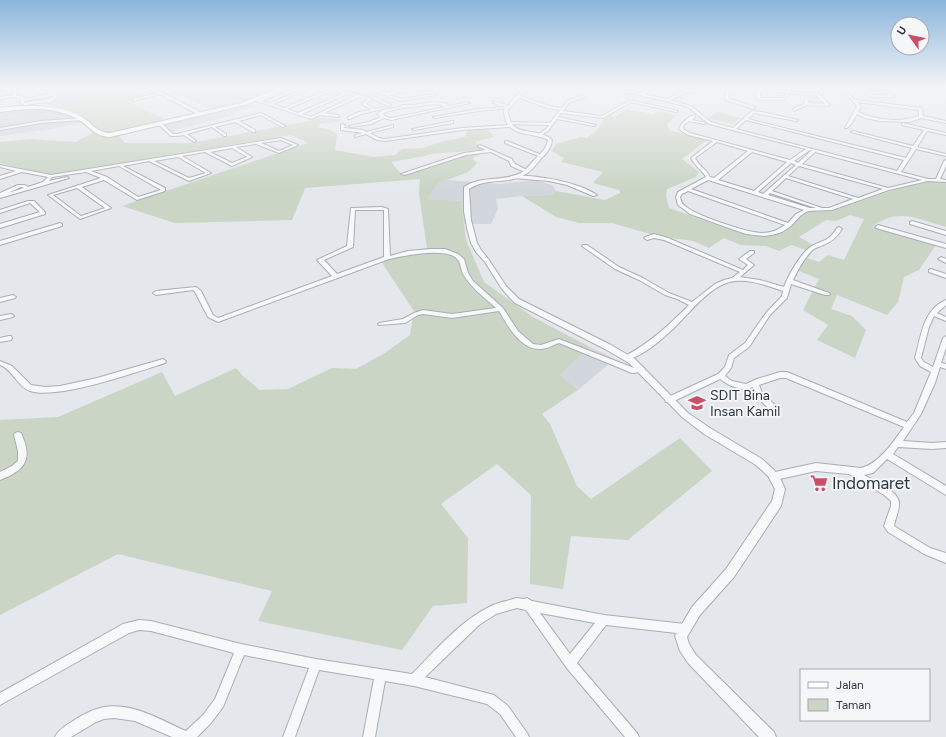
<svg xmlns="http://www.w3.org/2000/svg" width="946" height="737" font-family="Figtree,sans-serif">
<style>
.built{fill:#d2d6dd}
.green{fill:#cad5c5}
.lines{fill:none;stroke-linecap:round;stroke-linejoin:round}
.minor-casing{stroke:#a9aeb5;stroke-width:2}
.tertiary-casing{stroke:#a9aeb5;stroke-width:2}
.secondary-casing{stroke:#a9aeb5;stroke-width:2}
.minor{fill:#f6f8f9;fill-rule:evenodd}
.tertiary{fill:#f6f8f9;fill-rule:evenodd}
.secondary{fill:#fff;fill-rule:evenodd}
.labels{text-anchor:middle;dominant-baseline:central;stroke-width:4;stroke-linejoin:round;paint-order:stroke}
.poi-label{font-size:14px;fill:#2c3643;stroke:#f4f6f8;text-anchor:start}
.near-poi-label{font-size:17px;fill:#2c3643;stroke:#f4f6f8;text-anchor:start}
</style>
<rect width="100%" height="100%" fill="#e4e7eb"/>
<g class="built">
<path d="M161,86H282L242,102L254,107L234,112L236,115L174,130L176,132L167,134L154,123L210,109Z"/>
<path d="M74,92L85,99L57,106L49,105L51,102L60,95Z"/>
<path d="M4,112L25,117L50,113L80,123L46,130L0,136V113Z"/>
<path d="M446,180L499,184L534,180L552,185L556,191L551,195L522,196L496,199L498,209L491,224H464L461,201L427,199L439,183Z"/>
<path d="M590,347L615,359L578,390L560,375Z"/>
</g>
<g class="green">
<path d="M81,86H125L143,97L127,101L166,120L116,131L125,143H191L309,121L317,118L340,119L341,121L320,124L317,127L328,129L337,134L335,150L374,157L395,155L402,149L423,148L440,142L465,137L468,129L486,128L494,137L475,142L483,150L430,154L425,156L391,162L402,175C420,170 464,152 480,155L472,158L477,163L468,172L439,183L427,199L461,201L466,240L484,282L533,317L590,347L560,375L578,390L542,414L550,424L577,486L591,499L680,438L712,471L628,540L571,536L563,589L530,584L531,495L497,464L441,504L468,538L467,603L433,606L402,650L258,621L272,591L118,554L0,615V420L58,417L162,372L175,396L236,368L243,376L260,390L288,389L332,368L356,369L385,353L410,335L414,311L386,269L379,257L427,248L419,194L420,179L305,188L292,220L175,223L122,206L308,143L291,135L56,174L42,173L0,163V142L30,139L76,142L94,132L80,123L50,113L25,117L4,112L0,113V110L28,107L39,109L85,99L74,92L60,95L56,91Z"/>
<path d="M626,109L653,115L658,111L676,116L667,124L669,130L707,140L682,159L699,172L696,177L667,189L666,196L669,208L743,234L765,235L780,233L806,212L829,211L841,208L891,191L926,182H946V227C917,219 898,207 872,227L936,245L919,270L904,277L898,302L887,315L837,295L831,309L852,316L866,330L855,358L817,340L828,325L803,310L819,279L799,271L807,258L819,262L828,255L844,260L864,219L850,215L836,221L826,220L799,237L812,244L806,250L791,245L779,251L766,246L741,245L724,238L709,248L693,241L657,236L612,223H579L556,217L522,196L551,195L556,191L605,200L620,193L619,190L593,183L603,172L561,162L564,158L552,151L556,144L581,137L587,138L596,131L607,115L615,117Z"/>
<path d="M717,112L741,118L732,124L708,118Z"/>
</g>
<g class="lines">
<g class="minor-casing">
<g id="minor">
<path d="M10,86H14L17,88L16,95L24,97L25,99L53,93L43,86H46L59,95L50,103H48V102L24,105L20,103L21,99L14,97L0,99V97L13,95L14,89ZM55,95L50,99L24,103V101Z"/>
<path d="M145,86H149L195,109L202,114L199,115L160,94L133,101V99L157,93Z"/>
<path d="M291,86H295L262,101L270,103L312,86H316L273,104L284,108L330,89L320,86H326L371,98V100L366,104L375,109L385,107L387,108L361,114L350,119H348V117L359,112L371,110L362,104L368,99L359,97L324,113L338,115L339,117L320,115L311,119L254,100H258ZM334,90L344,93L298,113L287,109ZM347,94L355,96L311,117L302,114Z"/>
<path d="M386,86H391L378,91L386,93L422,87L424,88L389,95L401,99L434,94L436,95L401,101L371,90Z"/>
<path d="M581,86H591L641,93L652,87L653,89L644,94L667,99L686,90L717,87L718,89L687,92L670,100L691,106L711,122L733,128L752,111L762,112L798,120L796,121L754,113L748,119L906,158L912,148L851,132L853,131L913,146L924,130L902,125V123L946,133V135L927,131L917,147L946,154V156L916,149L901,172L928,179H936L944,161L946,160V166L940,179L946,180V182L928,181L889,190L832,210L808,211L800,216L791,226L782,232L772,235L764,236L746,234L726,227L690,214L678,205L676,197L678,192L706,177C702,170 695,166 691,158L713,141L688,135L679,129C681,123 689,116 695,115V117L692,120L706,123L704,124L689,121L684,125L683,129L690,133L790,160L806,149L709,124L689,108L681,105L635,94ZM746,120L904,160L897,171L736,129ZM717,142L748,151L714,178L710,177C706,169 699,166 695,158ZM810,150L811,151L798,163L794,161ZM752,152L787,162L754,191L718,180ZM815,152L922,180L888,188L802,164ZM791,163L796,165L763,194L758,192ZM799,166L883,189L858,198L788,176ZM786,178L853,199L829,208H822L772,191ZM708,180L804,210L796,214L788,223L691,189ZM688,191L785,225C778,230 771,233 762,233C748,233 693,215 684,205C681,203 681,200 680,197L682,194ZM770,193L816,208H810L768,195Z"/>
<path d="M732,86L757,90L761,88L818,94L820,93L815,86H818L824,93L820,95L830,105L828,106L807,105L794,111L793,109L804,104L805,98L820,99L817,96L790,93L784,100H759L756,97V92L735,89L730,92L728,98L755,107L754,109L725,100L726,92L732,88ZM762,90L787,93L783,98H760V91ZM808,100L822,101L825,104L808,103Z"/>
<path d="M839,86H842L855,100L922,108L923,116L946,121V123L921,118L910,122L880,121L865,118L857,114L852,123L847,128H845L857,106ZM857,102L919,110V116C900,123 876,120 858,112L861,106Z"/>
<path d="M858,86L883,88L895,96L893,97H871L860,87ZM865,88L881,90L889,95H873Z"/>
<path d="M919,86H922L927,90L924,91Z"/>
<path d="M537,88L538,90L523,92L521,91Z"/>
<path d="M586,94L587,96L569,103L563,111L602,116L630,100L678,111L676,112L631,102L603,118L561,113L558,117L596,125L594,126L557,119L548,131L540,136L538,135L539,134L546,129L549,125L509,124L507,123L509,122L550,123L560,110L547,108L518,97V95L549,106L562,108L567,101Z"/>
<path d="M373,96L390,104L391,105L388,106L372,98Z"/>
<path d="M493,101L507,105L506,107L509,108L478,111L435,118L433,117L478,109L506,107L493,103Z"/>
<path d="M432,102L444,103L450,106L468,102L470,103L391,120L384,118L371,124L351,127L349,126L369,122L381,117L377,114L383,110L401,107L400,106L402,105H414ZM438,104L446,107L391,118H389L382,114C391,108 426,105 438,104Z"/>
<path d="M261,113L285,126L282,127L261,115L239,121L255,130V132H253L235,122L215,127L226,134V136H224L212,127L187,134L195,140L196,141L194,142L184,135L177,136H171L158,124L161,123L173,134H177Z"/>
<path d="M83,118L82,120L41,123L0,130V128L41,121Z"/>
<path d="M452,121H453V123L414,130L412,129Z"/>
<path d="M343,124L345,125L344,128L363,130L367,132L393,125V127L370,133L379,138L385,139L462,128L511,125L513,126L511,127L462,130L385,141L377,140L366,134L355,137V135L363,133L341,130V125Z"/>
<path d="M281,138L298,145L279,153L256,144L236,147L252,157L232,166L205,152L182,156L211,173L189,181L149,161L123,166L165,188V191L137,200L104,180L82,187L111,208L80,219L48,195L101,178L86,172L52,177L49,181L67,177L69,178L0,198V193L18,185H25L28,187L43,182L48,177L22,172L0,179V176L16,171L0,167V165L51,175ZM281,140L293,145L279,151L261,143ZM232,148L247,157L232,163L210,152ZM178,157L206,173L189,178L154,161ZM119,166L161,190L138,197L107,177L91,171ZM21,187L24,188L8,193ZM77,188L105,208L81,216L53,195Z"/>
<path d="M505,141H507L544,156L541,157L505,143Z"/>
<path d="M480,145L512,159L515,164L529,171L525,172L511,166L509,161L491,152L466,155L405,175L401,174L464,153L486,150L479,147L478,146Z"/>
<path d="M511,176C534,174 579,182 597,195L593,196L567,185L549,181L513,178L511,177Z"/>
<path d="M28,201H34L45,212V214L0,228V224L40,212L30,203L0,213V210Z"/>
<path d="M382,207L388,209L390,256L408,251L431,249H445L458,254L464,259L468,273L473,281L503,308L518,331L533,344L541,345L559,339L634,368L641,367H643L645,369L643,371L634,373H632L559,343C553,345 547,349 541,349C521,351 508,326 499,311L452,318L423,314L418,315L405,323L379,325L378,324L379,323L403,319L414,313L423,310L452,314L496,308C485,298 471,288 463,274C461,270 461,264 458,260C449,246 403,256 389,259L218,322L208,317L195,292L193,290L156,295L153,293L156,291L196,287L201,291L213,315L218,318L332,276L317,260L347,246L351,208ZM355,210H384V257L337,274L324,260L353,247Z"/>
<path d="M912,221L946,231V235L910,224V222Z"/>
<path d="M60,223L62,224V226L0,245V241Z"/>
<path d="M878,225L946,244V248L876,228L875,227Z"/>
<path d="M839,227L842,229C837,237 832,242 823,245C820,247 817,247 814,249C805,256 798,270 793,280L829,293L830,294L829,295H825L791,284L787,298L770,315L749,347L734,358L731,368L725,376L732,381L746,384L757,379L780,372H787L907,422L914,413L931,372L920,366L915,358C921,337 923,309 946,300V305L937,313L946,317V321L934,316L929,327L921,358L924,362L933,367L943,338L946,336V348L941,363L946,364V369L940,367L935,383L921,414L903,441L932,443L946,442V448L932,449L898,447L893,454L946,486V495L887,459L873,473L864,475C874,481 900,491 899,504C899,512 895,519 894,526L930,548L946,553V563L924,554L888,532L884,526L891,506V501L884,495L849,474L816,471L775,480L772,479L771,476L772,473L775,472L816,463L861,468C879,464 894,441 904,427L786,378H780L759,385L762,393L778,408L779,410L778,412H772L756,396L753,387C743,392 729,386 720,379L672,402H666L665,400L666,398L718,374L725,367L729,355L745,343L766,313L782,296L783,291C768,286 751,279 735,281C710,284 690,313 673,329C660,341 644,355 627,360L624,358L625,356C650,343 669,325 689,305L677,299L665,295L639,280L615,269L582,246L583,245H587L619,267L643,278L669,293L692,302L715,284L724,280L732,278L740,272L664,240L654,238L647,240L644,238L645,237L654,234L668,238L743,270L748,265L739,259L750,251H754V253L746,259L754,265L740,277L760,280L784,287C788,276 801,252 812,246C825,239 828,242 837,228Z"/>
<path d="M941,257L946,259V263L938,259Z"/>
<path d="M931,269L946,274V278L929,272V270Z"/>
<path d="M13,295L16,297L15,298L0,302V298Z"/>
<path d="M11,314L13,315L14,316L13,317L0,320V316Z"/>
<path d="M9,336H11L12,338L11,340L0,342V338Z"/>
<path d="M163,359L166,361L165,363C137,372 57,400 30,391C17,386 13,370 0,365V361L12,366L31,385L45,387L60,386L97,378Z"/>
<path d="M18,432L21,433C33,459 26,470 0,480V472L12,466L18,461V451L14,435L15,433Z"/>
<path d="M517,598L524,599L527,598L532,601L604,615L685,624L689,625L690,629L689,633L685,634L606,625L577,663L637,733L639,737H625L566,667L526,610L517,608L496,614L479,625L425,677L494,695L508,706L527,733L529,737H516L500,714L487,704L414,686L385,681L375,737H363L374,679L319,670L295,737H283L309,668L244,655L223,707L211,723L197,737H172L135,721L114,718L104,719L96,722L71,737H55C58,729 69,724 76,719C84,714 94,709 104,707C132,702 161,720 186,731L203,715L215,699L234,653L151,631L139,630L129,633L0,705V693L123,624L139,620L151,621L241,644L316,659L412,674C436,650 460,621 491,606C499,602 508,601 517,598ZM540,613L595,623L570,654Z"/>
</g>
</g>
<g class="tertiary-casing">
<path id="tertiary" d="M511,86H516L525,91L508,110C510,141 537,125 552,140C551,150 545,154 539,161C535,166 531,171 526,174C508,185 486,177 469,189L471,220L477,243L481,250L489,260L506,286L519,299L611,345L635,359L688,413L710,428L762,459L774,470L781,480L785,489L781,506L734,577L700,615L687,637L689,644L696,655L774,732L776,737H759L688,663L680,651L675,636L692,607L726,569L772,501L775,489L768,476L756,465L704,434L682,417L629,363L605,349L515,303L510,298L502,289L485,262L476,252L471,243L467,228L464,211V187C481,175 503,182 521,173C527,169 531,163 536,158C542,152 546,149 548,140L544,138C525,132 505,136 504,110L521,91Z"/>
</g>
<g class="secondary-casing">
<path id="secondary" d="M284,86H291L245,105L110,137C92,136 90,125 76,118C52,106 25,108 0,112V108C26,105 58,103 82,117C92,123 97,133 110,133L241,103Z"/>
</g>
<use href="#minor" class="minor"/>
<use href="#tertiary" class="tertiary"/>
<use href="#secondary" class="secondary"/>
</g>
<linearGradient id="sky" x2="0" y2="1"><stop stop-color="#8bb5dc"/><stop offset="0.46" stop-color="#f3f4f6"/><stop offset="1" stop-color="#f3f4f6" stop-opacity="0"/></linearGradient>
<rect width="946" height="189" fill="url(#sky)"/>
<defs>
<g id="school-bare" transform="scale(1.38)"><path d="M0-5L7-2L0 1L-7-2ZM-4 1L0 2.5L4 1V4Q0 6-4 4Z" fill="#c94f69" stroke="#f4f6f8" stroke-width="2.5" paint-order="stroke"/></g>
<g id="supermarket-bare" transform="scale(1.38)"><path d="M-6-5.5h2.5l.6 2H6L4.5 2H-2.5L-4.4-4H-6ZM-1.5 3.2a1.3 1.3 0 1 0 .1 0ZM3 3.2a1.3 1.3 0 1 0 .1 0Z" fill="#c94f69" stroke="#f4f6f8" stroke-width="2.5" paint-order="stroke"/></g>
</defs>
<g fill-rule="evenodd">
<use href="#school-bare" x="697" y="403"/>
<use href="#supermarket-bare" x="819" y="483"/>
</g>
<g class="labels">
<g class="poi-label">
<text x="710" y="395">SDIT Bina<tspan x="710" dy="16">Insan Kamil</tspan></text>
</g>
<g class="near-poi-label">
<text x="832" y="483">Indomaret</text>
</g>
</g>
<rect x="800" y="669" width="130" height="52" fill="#f4f6f8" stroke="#a4a9b0"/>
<rect x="808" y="682" width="20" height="6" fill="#ffffff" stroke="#a4a9b0"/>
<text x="836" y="689" font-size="12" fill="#2c3643">Jalan</text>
<rect x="808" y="699" width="20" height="12" fill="#cad5c5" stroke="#a4a9b0"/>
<text x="836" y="709" font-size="12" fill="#2c3643">Taman</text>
<g transform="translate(910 36) rotate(303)"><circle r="19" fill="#f4f6f8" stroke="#a4a9b0"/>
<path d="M0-3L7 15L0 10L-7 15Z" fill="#c94f69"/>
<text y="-6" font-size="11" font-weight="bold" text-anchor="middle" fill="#2c3643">U</text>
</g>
</svg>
